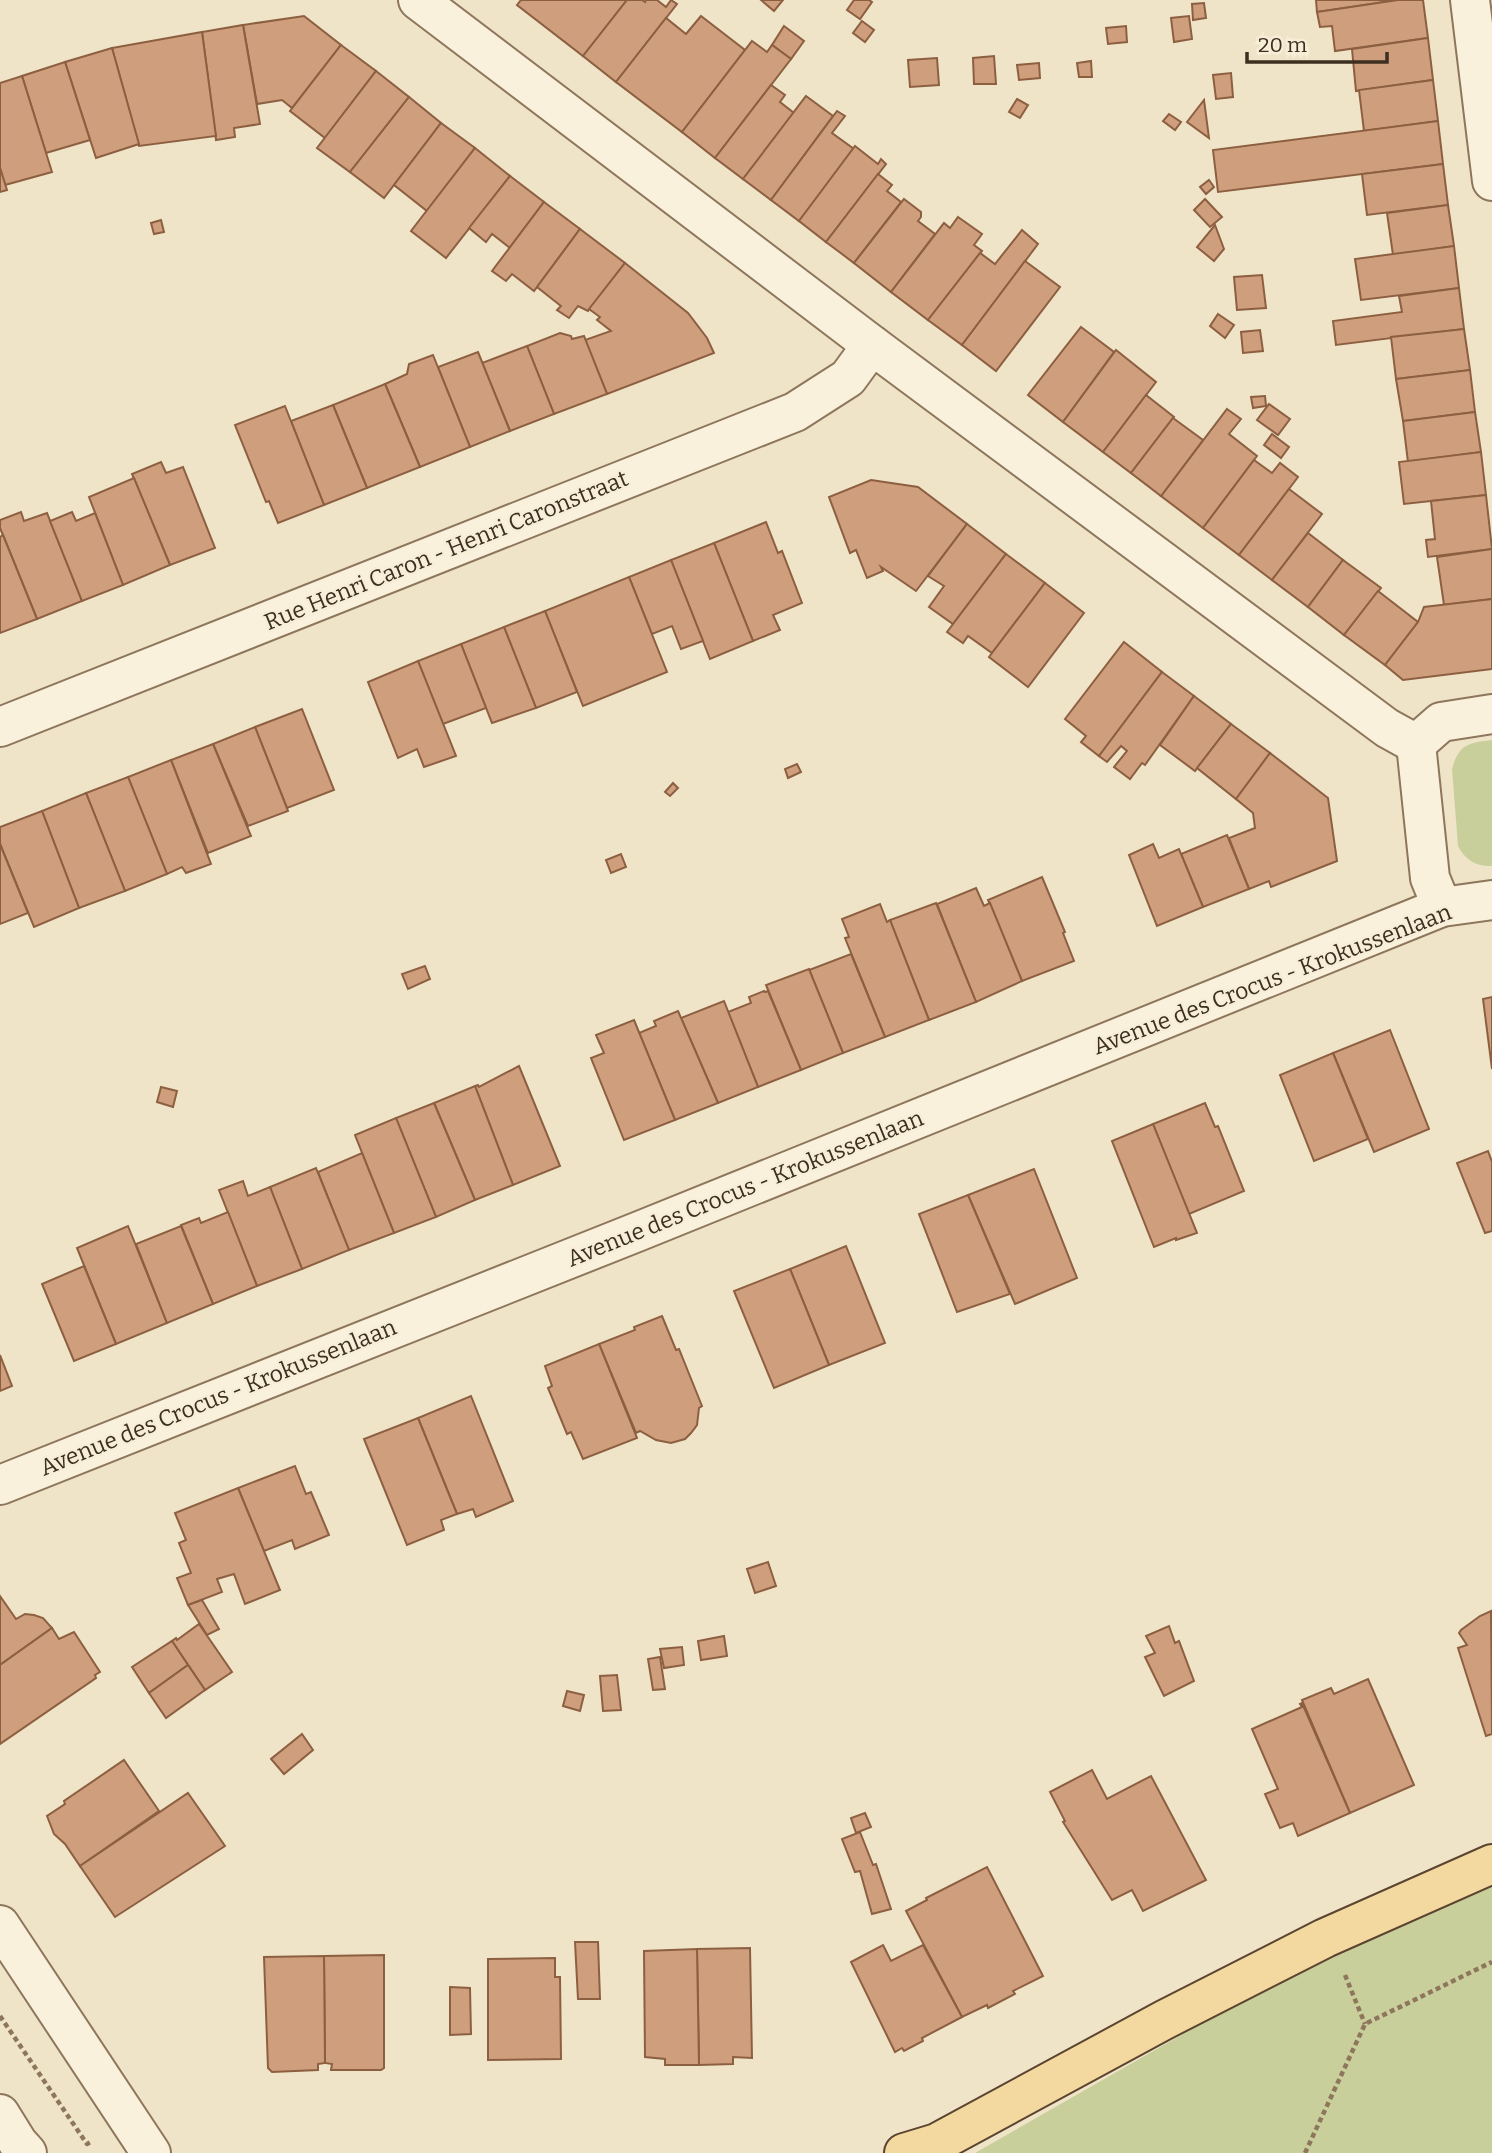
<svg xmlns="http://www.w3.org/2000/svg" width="1492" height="2153" font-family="Bitter,serif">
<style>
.green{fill:#c9cf9b}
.building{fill:#cf9f7d;stroke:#8d5f41;stroke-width:2}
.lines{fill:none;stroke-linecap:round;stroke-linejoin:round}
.minor-casing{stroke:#8d765c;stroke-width:42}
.major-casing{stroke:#5b4430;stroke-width:42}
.path{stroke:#8d765c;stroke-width:4.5;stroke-dasharray:5 3.5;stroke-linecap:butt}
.minor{stroke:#faf1dc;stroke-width:38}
.major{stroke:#f3d9a0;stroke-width:38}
.labels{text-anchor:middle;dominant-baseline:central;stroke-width:5;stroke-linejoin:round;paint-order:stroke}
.street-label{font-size:23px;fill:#3d2e20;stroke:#f7eed8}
</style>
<rect width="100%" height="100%" fill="#f0e4c8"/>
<g class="green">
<path d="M1492,740V866C1477,867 1465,860 1458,846L1452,769C1459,744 1468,743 1492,740Z"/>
<path d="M1492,1885V2153H975L1293,1971Z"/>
</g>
<g class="building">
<path d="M521,0H627L583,56L517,5Z"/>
<path d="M627,0H642L645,2L646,0H657L666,7L671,0L677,4L616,82L583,56Z"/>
<path d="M761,0H783L774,11Z"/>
<path d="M854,0H869L872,2L860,19L847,10Z"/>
<path d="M1316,0H1398L1317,12Z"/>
<path d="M1398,0H1423L1428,38L1335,51L1332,26L1320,27L1317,12Z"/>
<path d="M1204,3L1206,18L1193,20L1192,4Z"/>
<path d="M304,16L341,45L292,108L282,100L257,104L243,25Z"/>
<path d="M701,16L745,50L682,132L616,82L666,18L686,34Z"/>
<path d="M1189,16L1192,39L1174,42L1171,18Z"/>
<path d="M862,21L874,30L865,42L853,33Z"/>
<path d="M243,25L260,124L234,128L235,137L216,140L202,32Z"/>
<path d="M784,26L804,41L791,59L772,45Z"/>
<path d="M1126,26L1127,42L1108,44L1106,28Z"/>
<path d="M202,32L216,136L139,146L112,48Z"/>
<path d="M1428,38L1433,80L1356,91L1352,49Z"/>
<path d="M752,41L767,52L772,45L791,59L715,158L682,132Z"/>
<path d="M341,45L376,71L325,138L290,111Z"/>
<path d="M112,48L139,144L96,158L65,62Z"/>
<path d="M994,56L996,84H974L973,58Z"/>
<path d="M937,58L939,85L910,87L908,60Z"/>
<path d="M1091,61L1092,77H1079L1077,63Z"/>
<path d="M65,62L90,140L46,153L22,76Z"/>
<path d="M1039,63L1040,78L1019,80L1017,65Z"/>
<path d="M376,71L409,97L350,172L317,148Z"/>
<path d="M1231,73L1233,97L1216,99L1213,75Z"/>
<path d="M22,76L52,172L5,185L0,168V83Z"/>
<path d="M1433,80L1438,121L1364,131L1359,90Z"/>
<path d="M771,85L785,95L780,102L794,113L743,179L715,158Z"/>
<path d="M806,96L833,116L771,200L743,179Z"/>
<path d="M409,97L441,123L384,198L350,172Z"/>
<path d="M1017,99L1028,105L1020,118L1009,112Z"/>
<path d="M1204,100L1209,138L1187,122Z"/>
<path d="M837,111L845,116L832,133L854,149L799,221L771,200Z"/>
<path d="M1169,114L1181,122L1175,130L1163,121Z"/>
<path d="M1438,121L1443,164L1218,192L1213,150Z"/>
<path d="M441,123L475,148L427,211L394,185Z"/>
<path d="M855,146L878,164L881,159L886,164L826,242L799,221Z"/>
<path d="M475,148L510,176L446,258L411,231Z"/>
<path d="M1443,164L1448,205L1367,215L1362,174Z"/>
<path d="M0,168L7,190L0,192Z"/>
<path d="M878,174L892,185L887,191L901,202L854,263L826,242Z"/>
<path d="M510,176L544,202L510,248L492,234L486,242L469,228Z"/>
<path d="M1209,180L1214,187L1206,194L1200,187Z"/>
<path d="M904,199L921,212V217L918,221L935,234L891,292L854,263Z"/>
<path d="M1205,199L1222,217L1210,227L1194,210Z"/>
<path d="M544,202L580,229L534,291L512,274L506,281L492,271Z"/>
<path d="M1448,205L1454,246L1393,255L1387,213Z"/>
<path d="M958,217L982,234L974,245L982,251L928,320L891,292L944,223L950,228Z"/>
<path d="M161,220L164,232L154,234L151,223Z"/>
<path d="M1215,225L1224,249L1214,261L1197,247Z"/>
<path d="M580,229L625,263L588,311L578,306L569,318L557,310L561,306L537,287Z"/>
<path d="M1022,230L1038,244L962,345L928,320L980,253L995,264Z"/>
<path d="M1454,246L1459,288L1361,300L1355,259Z"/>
<path d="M1025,261L1060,287L996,371L962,345Z"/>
<path d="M625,263L688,313L707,338L714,353L607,394L585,340L611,331L597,320L600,317L589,309Z"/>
<path d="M1262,275L1266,308L1237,310L1234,277Z"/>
<path d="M1459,288L1464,329L1336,345L1333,321L1402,312L1399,296Z"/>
<path d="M1218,314L1234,325L1225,338L1210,326Z"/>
<path d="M1081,327L1114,352L1063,422L1028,395Z"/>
<path d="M1464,329L1470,370L1396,379L1391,337Z"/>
<path d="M1260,330L1263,351L1243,353L1241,332Z"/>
<path d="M560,333L571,336L572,339L584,336L607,394L554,414L527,346Z"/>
<path d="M527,346L554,414L510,431L482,363Z"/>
<path d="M1116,350L1156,382L1103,452L1063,422Z"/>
<path d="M478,352L510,431L470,447L438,367Z"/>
<path d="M433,355L470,447L420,467L385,384L407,374L409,364Z"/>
<path d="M1470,370L1475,412L1403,421L1396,379Z"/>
<path d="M385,384L420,467L367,488L333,405Z"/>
<path d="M1146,395L1174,417L1131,473L1103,452Z"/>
<path d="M1265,396L1266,406L1253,408L1251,397Z"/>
<path d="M1269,404L1290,419L1278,435L1257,420Z"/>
<path d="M333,405L367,488L324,505L291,421Z"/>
<path d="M285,406L324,505L278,523L269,501L266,502L235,425Z"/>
<path d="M1227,409L1241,419L1229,434L1257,456L1203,528L1161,496Z"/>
<path d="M1475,412L1481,452L1408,462L1403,421Z"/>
<path d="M1173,418L1203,440L1161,496L1131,473Z"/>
<path d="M1272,434L1289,447L1281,458L1264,445Z"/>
<path d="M1481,452L1486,495L1404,504L1399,462Z"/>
<path d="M1254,460L1272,473L1280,463L1298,477L1239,555L1203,528Z"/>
<path d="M161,462L166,473L183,467L215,548L170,565L132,474Z"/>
<path d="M134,478L170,565L123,585L89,497Z"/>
<path d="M871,480L918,487L967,524L916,591L881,567L883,571L867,578L856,550L850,553L829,497Z"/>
<path d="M1289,489L1322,514L1272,580L1239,555Z"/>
<path d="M1486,495L1492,549L1428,557L1426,540L1435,539L1431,501Z"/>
<path d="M21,512L24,521L47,513L82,601L37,619L0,528V520Z"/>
<path d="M72,512L76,521L95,513L123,585L82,601L50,521Z"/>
<path d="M766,522L778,553L782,551L802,603L773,615L780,630L753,641L714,543Z"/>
<path d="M967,524L1006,554L953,624L929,607L944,586L928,576Z"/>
<path d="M1308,533L1343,560L1308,607L1272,580Z"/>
<path d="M3,535L37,619L0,633V537Z"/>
<path d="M714,543L753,641L710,659L671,560Z"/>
<path d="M1492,549V599L1444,605L1437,557Z"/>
<path d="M1006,554L1045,583L992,653L968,636L963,643L947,632Z"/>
<path d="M671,560L703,641L681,649L672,626L652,634L629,577Z"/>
<path d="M1343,560L1381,588L1344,635L1308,607Z"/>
<path d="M629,577L667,672L583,706L545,611Z"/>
<path d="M1045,583L1084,613L1028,687L989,657Z"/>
<path d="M1378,591L1418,622L1385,665L1344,635Z"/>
<path d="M1492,599V669L1403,680L1385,665L1418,622L1424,607Z"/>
<path d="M545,611L577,692L536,708L504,627Z"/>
<path d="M504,627L536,708L492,723L461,644Z"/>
<path d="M1124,642L1162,672L1099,756L1081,742L1086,736L1065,719Z"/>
<path d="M461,644L486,708L443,724L418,661Z"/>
<path d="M418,661L456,756L424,767L417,749L398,758L368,682Z"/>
<path d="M1162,672L1194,696L1145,765L1142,763L1130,779L1114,767L1127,751L1121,746L1107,762L1099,756Z"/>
<path d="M1194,696L1231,724L1195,771L1160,745Z"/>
<path d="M302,709L334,790L287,808L255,727Z"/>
<path d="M1231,724L1270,753L1236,799L1197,768Z"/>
<path d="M255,727L288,811L248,826L213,744Z"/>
<path d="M213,744L251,836L208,853L171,760Z"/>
<path d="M1270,753L1328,798L1337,861L1271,887L1269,881L1249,889L1229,838L1255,828L1253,813L1236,799Z"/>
<path d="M171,760L211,864L186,873L182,867L167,874L128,777Z"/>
<path d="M797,764L801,772L788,778L785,769Z"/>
<path d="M128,777L167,874L125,891L86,793Z"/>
<path d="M673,783L678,788L670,796L665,792Z"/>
<path d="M86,793L125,891L79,908L42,811Z"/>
<path d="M42,811L79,908L34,927L0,844V827Z"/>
<path d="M1227,835L1249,889L1203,907L1181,854Z"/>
<path d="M0,844L28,913L0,924Z"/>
<path d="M1153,844L1159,858L1179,849L1203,907L1157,926L1129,855Z"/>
<path d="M621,854L626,867L611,873L606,860Z"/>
<path d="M1042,877L1065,932L1063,933L1074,961L1022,981L988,900Z"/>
<path d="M976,888L984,906L990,903L1022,981L976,1002L937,904Z"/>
<path d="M936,903L976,1002L929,1020L890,920Z"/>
<path d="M880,904L887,922L890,920L929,1020L885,1037L845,938L849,937L842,919Z"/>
<path d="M851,954L885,1037L843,1053L809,970Z"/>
<path d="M425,966L430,979L408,989L402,974Z"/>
<path d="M809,969L843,1053L801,1070L766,985Z"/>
<path d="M764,991L765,992L768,991L801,1070L758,1087L728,1012L751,1003L749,997Z"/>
<path d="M1492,997V1069L1483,999Z"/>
<path d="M724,1001L758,1087L718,1103L681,1018Z"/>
<path d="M678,1011L718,1103L675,1120L639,1033L656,1026L654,1021Z"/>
<path d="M634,1020L675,1120L624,1140L591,1058L604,1053L596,1035Z"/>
<path d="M1390,1030L1429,1129L1374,1152L1333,1053Z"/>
<path d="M1333,1053L1368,1139L1314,1161L1280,1075Z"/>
<path d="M519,1066L560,1166L513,1185L475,1086L478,1085L479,1087Z"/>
<path d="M475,1086L513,1185L475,1200L434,1103Z"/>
<path d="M161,1087L177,1091L173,1107L157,1102Z"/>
<path d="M434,1103L475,1200L436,1217L396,1118Z"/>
<path d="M1205,1103L1215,1127L1218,1126L1244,1191L1189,1214L1153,1124Z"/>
<path d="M396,1118L436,1217L394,1233L355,1135Z"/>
<path d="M1153,1124L1197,1233L1176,1240V1238L1154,1247L1112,1141Z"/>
<path d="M1488,1151L1492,1162V1231L1485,1233L1457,1163Z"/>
<path d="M362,1153L394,1233L349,1250L318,1172Z"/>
<path d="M316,1168L349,1250L302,1269L270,1187Z"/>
<path d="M1034,1169L1077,1278L1015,1304L968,1195Z"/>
<path d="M243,1181L248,1196L270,1187L302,1269L257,1286L219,1190Z"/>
<path d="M968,1195L1010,1294L957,1312L919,1214Z"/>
<path d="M228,1212L257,1286L213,1304L181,1225L199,1218L201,1223Z"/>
<path d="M128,1226L167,1323L116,1344L77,1248Z"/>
<path d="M181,1226L213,1304L167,1323L136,1244Z"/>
<path d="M846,1246L885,1343L829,1365L790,1269Z"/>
<path d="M84,1266L116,1344L74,1361L42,1284Z"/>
<path d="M790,1269L829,1365L774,1388L734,1291Z"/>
<path d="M662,1316L676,1350L679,1349L702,1406L699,1408L697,1425L691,1433L685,1439L671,1443L656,1440L640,1431L636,1433L599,1344L635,1330L634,1327Z"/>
<path d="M599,1344L637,1438L583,1459L571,1432L567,1434L548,1388L552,1386L545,1366Z"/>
<path d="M0,1355L12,1386L0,1391Z"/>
<path d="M471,1396L513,1501L476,1517L473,1509L457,1514L418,1418Z"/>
<path d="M418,1418L457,1514L441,1520L444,1530L407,1545L364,1439Z"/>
<path d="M295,1466L306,1494L311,1492L329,1535L295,1549L292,1540L264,1551L238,1488Z"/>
<path d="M238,1488L280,1590L245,1604L234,1574L217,1579L222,1592L188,1605L177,1578L191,1573L179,1543L186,1540L175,1513Z"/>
<path d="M768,1562L776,1586L755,1593L747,1569Z"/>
<path d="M0,1596L16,1619L25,1614L34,1615L43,1618L52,1628L0,1665Z"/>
<path d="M202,1600L219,1629L207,1635L188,1605Z"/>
<path d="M1491,1611L1492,1734L1486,1736L1458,1648L1467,1645L1459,1633L1461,1630L1480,1616Z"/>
<path d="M199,1624L232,1672L205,1690L172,1641L176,1638L177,1640Z"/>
<path d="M1169,1626L1175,1643L1179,1641L1194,1681L1164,1696L1145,1657L1155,1653L1146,1636Z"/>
<path d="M52,1628L59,1639L74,1632L100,1672L95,1675L96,1678L0,1744V1665Z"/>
<path d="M724,1636L727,1656L701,1660L698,1641Z"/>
<path d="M172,1641L188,1665L149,1693L132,1667Z"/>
<path d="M682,1647L684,1665L664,1668L660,1649Z"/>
<path d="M660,1657L665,1689L653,1690L648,1659Z"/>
<path d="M188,1665L205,1690L166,1718L149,1693Z"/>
<path d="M617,1675L621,1710L603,1711L600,1676Z"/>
<path d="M1368,1679L1414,1785L1350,1813L1302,1700L1331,1688L1334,1694Z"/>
<path d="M567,1691L584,1695L580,1711L563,1706Z"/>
<path d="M1302,1703L1350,1813L1298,1836L1293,1823L1280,1828L1265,1794L1278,1789L1252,1729L1302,1707L1300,1704Z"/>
<path d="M302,1734L313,1750L284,1774L271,1759Z"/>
<path d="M124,1760L159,1811L80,1866L65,1844L54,1834L47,1816L65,1804L64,1801Z"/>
<path d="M1092,1770L1107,1799L1151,1776L1206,1880L1143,1911L1132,1890L1112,1900L1063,1822L1065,1821L1050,1792Z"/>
<path d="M188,1793L225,1846L115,1917L80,1866Z"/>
<path d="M865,1813L871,1827L856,1833L851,1818Z"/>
<path d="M860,1832L873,1865L876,1864L891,1909L872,1914L860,1871L855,1872L842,1839Z"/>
<path d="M987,1867L1043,1976L1013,1991L1015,1994L988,2008L987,2005L962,2017L906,1911L927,1900L926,1898Z"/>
<path d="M575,1942H598L600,1999H578Z"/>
<path d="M883,1945L891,1961L923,1945L962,2017L922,2038L923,2041L904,2051L902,2048L895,2052L851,1962Z"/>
<path d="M750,1948L752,2058L733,2057V2064L699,2065L697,1949Z"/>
<path d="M697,1949L699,2065H665V2059L645,2057L644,1951Z"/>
<path d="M384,1955V2068L381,2070H331L332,2064L325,2063L324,1956Z"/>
<path d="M324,1956L325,2063L318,2064V2070L272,2072L268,2068L264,1957Z"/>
<path d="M555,1958V1977H560L561,2059L488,2060V1959Z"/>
<path d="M450,1987L470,1988L471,2034L450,2035Z"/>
</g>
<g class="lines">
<g class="minor-casing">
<g id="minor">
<path d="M418,0L872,345L1387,728L1416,744"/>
<path d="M1470,0L1492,181"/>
<path d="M0,727L795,412L848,378L872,345"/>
<path d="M1416,744L1430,878L1442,907"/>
<path d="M1416,744L1441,722L1492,714"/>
<path d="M0,1485L637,1232L1442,907L1492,900"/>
<path d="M0,1925L151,2153"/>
<path d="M0,2114L18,2143L27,2153"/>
</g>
</g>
<g class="major-casing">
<path id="major" d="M904,2153L937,2143L1164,2020L1325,1938L1492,1864"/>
</g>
<g class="path">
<path d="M1345,1975L1365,2024"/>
<path d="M0,2016L87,2144L91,2142"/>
<path d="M1305,2153L1365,2024L1492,1962"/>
</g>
<use href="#minor" class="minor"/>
<use href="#major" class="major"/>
</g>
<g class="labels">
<g class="street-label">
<text transform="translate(446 550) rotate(-22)">Rue Henri Caron - Henri Caronstraat</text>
<text transform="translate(1272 979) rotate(-21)">Avenue des Crocus - Krokussenlaan</text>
<text transform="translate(745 1188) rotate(-22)">Avenue des Crocus - Krokussenlaan</text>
<text transform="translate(218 1397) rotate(-22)">Avenue des Crocus - Krokussenlaan</text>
</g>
</g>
<path d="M1247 52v10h140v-10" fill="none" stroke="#3d2e20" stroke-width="3.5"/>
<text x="1258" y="52" font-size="21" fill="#3d2e20" stroke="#f7eed8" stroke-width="5" paint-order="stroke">20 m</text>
</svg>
